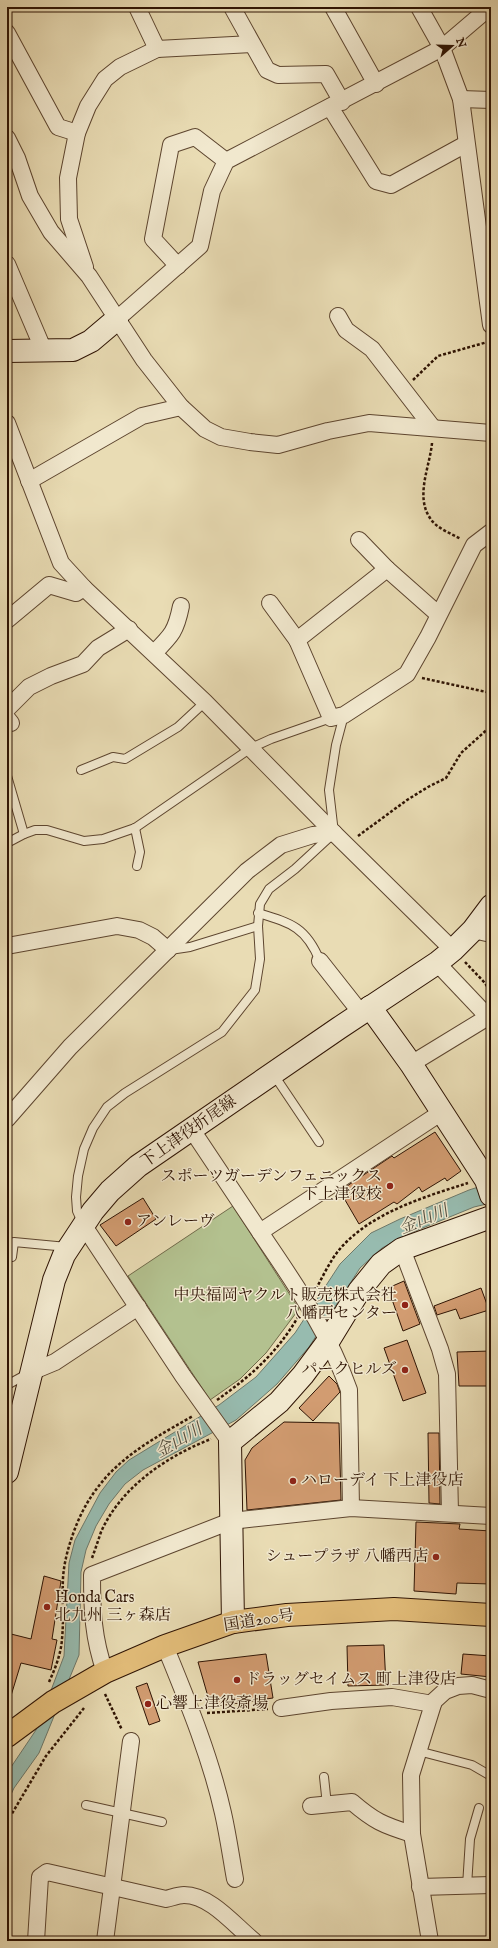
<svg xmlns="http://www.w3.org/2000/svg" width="498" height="1948" font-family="'IM FELL English','Noto Serif JP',serif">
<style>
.green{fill:#b3c18f;stroke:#706a49}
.water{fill:#97bbaf;stroke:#6d786a}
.building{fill:#d29c71;stroke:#2e1303}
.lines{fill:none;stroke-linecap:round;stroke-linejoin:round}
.lane-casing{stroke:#5d452f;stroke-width:10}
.street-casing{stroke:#5d452f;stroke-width:18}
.secondary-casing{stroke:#2e1303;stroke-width:24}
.highway-casing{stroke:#2e1303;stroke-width:24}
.path{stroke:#2e1303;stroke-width:2.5;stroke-dasharray:3 2;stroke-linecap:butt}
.lane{stroke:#f1e8ce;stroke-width:8}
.street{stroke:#f1e8ce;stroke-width:16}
.secondary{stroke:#f1e8ce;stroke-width:22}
.highway{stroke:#e4be7a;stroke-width:22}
.poi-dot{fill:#8f2418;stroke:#f1e8ce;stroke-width:1.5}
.labels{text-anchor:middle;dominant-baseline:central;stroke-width:3;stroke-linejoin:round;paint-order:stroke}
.street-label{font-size:16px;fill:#2e1303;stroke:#f1e8ce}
.poi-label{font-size:16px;fill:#2e1303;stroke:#f1e8ce;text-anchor:start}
.water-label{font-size:17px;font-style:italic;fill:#534e3f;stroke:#f1e8ce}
</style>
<rect width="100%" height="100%" fill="#e9dcb4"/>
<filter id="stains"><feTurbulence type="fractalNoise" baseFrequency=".005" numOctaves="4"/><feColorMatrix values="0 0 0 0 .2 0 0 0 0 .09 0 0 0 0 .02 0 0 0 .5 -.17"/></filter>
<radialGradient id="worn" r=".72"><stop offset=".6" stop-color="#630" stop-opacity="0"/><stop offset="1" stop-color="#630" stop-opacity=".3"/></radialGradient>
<path class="green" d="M233,1206L299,1309L266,1353L240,1379L210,1400L128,1276Z"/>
<path class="water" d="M491,1183V1203L474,1207L408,1234L382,1248L360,1268L309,1347L277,1384L236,1420L143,1470L125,1484L109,1504L96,1526L86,1550L81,1572L79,1655L39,1753L14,1788L7,1803V1773L36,1730L64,1656L69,1563L75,1540L100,1493L116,1472L129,1460L219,1405L256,1377L295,1333L340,1264L371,1233L400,1219L469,1190Z"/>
<g class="building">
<path d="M435,1132L461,1171L447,1181L445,1178L422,1192L419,1187L397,1204L394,1202L359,1224L341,1193L349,1189L347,1186L392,1156L394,1158Z"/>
<path d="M143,1198L156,1219L116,1246L100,1225Z"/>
<path d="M404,1281L420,1324L403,1331L388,1288Z"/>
<path d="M481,1288L489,1310L460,1319L456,1309L437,1315L434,1306Z"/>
<path d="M407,1340L426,1393L403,1401L384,1348Z"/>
<path d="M491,1351V1386H459L457,1352Z"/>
<path d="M329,1376L337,1384L340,1392L313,1421L299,1408Z"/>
<path d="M284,1422L339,1423L341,1500L247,1510L245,1460L252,1448Z"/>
<path d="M428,1433H439L440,1504L429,1503Z"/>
<path d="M416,1522L460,1524L459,1529L491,1531V1584L457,1583L456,1594L414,1591Z"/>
<path d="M44,1576L61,1581L52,1639L57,1640L51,1670L21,1663L10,1699H7V1633L31,1639Z"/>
<path d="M384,1645L386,1685L348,1686L347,1646Z"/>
<path d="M266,1654L273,1698L211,1707L198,1662Z"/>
<path d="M463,1654L491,1656V1677L461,1674Z"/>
<path d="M147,1683L160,1721L149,1725L136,1687Z"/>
</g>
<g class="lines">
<g class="lane-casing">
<g id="lane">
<path d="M81,770L113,757L125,759L178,727L205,702"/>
<path d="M7,776L24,834"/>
<path d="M135,828L140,852L137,866"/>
<path d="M7,843L24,834L35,830H47L84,841L103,839L135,828L251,748L271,739L331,718"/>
<path d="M258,913C291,923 306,927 320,961"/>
<path d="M170,950L190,947L258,926"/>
<path d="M274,1075L319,1142"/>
<path d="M82,1222L77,1211L76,1197L78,1176L84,1149L93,1128L107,1107L125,1093L222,1032L255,990L260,959L258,926L260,904L269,889L295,869L334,833L329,790L336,745L344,715"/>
<path d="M12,1257L14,1242L67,1247"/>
<path d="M7,1385L29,1373"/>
<path d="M418,1751L472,1765L491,1776"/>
<path d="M324,1777L327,1805"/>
<path d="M86,1805L162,1822"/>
<path d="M467,1886L470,1839L479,1808"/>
</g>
</g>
<g class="street-casing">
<g id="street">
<path d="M137,7L157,49"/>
<path d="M232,7L267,70L278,75L326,74L342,102"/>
<path d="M333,7L376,84"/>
<path d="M419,7L442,48L461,99L491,325"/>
<path d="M7,33L58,127L77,133"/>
<path d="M461,99L491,100"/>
<path d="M330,107L376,181L391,185L466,144"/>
<path d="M7,138L17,158L30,196L51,232L89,276L144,360L181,407L205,429L221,437L250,442L278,445L328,431L369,423L491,433"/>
<path d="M7,264L44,351"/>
<path d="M178,266L153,239L171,145L195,137L226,161"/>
<path d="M85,267L69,219L68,178L77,133L88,106L105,79L120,67L157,49L252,44"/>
<path d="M338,316L346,330L372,349L433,428"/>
<path d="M117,319L200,246L212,191L226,161L442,48L490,7"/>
<path d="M7,423L61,563L84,588L205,702L334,833L453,950"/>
<path d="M29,481L142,416L181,407"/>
<path d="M359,540L387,569"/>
<path d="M270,603L297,640"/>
<path d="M439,615L387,569L297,640L331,718L344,715L407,674L428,637L474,545L491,532"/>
<path d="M7,620L49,585L76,593L84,588"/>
<path d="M154,653C172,635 176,631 181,606"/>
<path d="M7,709L29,687L51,676L83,664L98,648L129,629"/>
<path d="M7,718L11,723"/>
<path d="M473,930L491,934"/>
<path d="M7,946L117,926L139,930L153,937L168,950"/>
<path d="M320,961L361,1013"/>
<path d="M437,963L491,1020"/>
<path d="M411,1064L488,1017"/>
<path d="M7,1119L70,1047L247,871L281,845L313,835L334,833"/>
<path d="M192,1130C217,1168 243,1206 268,1244C300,1291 330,1336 349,1390L351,1508"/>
<path d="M84,1226L183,1376L230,1442"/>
<path d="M260,1232L442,1112"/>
<path d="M402,1249L440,1349L447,1374L450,1513"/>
<path d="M31,1372L55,1362L138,1307"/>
<path d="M165,1646C187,1700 210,1755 223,1813C228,1835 231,1857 235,1879"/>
<path d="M105,1672C93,1638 92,1610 92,1575L231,1521L351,1508L491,1516"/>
<path d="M281,1708L331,1701L392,1697L433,1704"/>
<path d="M311,1806L352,1802C374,1821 383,1825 412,1834"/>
<path d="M420,1887L491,1885"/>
<path d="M36,1941L40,1877L47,1872L166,1899C171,1898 178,1895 184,1895C211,1895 235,1926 254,1941"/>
<path d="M105,1941L131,1741"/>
<path d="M430,1941L412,1834L411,1775L434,1701L445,1691L458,1686L472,1685L491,1690"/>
</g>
</g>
<g class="secondary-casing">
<g id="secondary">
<path d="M7,351L73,350L91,341L117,319"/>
<path d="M370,1007L411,1064L486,1180L491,1195"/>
<path d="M7,1472L54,1280L64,1255L93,1211L110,1191L138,1166L339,1028L437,963L453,950L473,930L491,906"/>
<path d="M233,1622L230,1442L279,1402L303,1375L329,1340L359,1291L381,1264L402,1249L491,1217"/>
</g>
</g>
<g class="highway-casing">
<path id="highway" d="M7,1736L53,1702L105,1672L165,1646L233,1622L287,1615L394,1609L491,1615"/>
</g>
<g class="path">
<path d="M413,380L438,356L491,341"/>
<path d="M432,443C430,466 415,496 430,518C436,528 450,533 461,539"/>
<path d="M422,678L491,693"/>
<path d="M358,836L407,800L428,787L446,778L461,753L491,726"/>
<path d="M465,962L485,983L491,993"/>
<path d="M316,1289C323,1276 330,1261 339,1250C370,1213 424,1197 468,1183"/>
<path d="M217,1400C252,1375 276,1354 298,1317"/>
<path d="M92,1558C95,1550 98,1541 101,1532C121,1487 167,1456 211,1439"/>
<path d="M49,1682C55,1669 61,1654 62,1639C64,1619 62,1598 63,1578C64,1563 68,1548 73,1534C95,1471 138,1447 193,1416"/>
<path d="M105,1694L122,1730"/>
<path d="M207,1713L268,1709"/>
<path d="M7,1822L46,1756L84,1708"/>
</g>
<use href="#lane" class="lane"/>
<use href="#street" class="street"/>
<use href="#secondary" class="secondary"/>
<use href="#highway" class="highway"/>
</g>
<g class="poi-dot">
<circle cx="390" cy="1186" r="4"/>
<circle cx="128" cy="1222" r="4"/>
<circle cx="405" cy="1305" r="4"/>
<circle cx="405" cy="1370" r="4"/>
<circle cx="293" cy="1481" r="4"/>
<circle cx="436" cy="1557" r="4"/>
<circle cx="47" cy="1607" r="4"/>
<circle cx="237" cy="1680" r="4"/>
<circle cx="148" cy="1704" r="4"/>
</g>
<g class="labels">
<g class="street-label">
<text transform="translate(189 1132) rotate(-35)">下上津役折尾線</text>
<text transform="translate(259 1621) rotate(-9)">国道200号</text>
</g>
<g class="poi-label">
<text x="382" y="1177" text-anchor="end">スポーツガーデンフェニックス<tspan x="382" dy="18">下上津役校</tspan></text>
<text x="136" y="1222">アンレーヴ</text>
<text x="397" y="1296" text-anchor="end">中央福岡ヤクルト販売株式会社<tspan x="397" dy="18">八幡西センター</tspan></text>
<text x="397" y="1370" text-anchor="end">パークヒルズ</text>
<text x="301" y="1481">ハローデイ 下上津役店</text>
<text x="428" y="1557" text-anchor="end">シュープラザ 八幡西店</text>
<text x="55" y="1598">Honda Cars<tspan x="55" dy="18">北九州 三ヶ森店</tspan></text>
<text x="245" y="1680">ドラッグセイムス 町上津役店</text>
<text x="156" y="1704">心響上津役斎場</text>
</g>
<g class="water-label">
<text transform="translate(424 1220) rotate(-22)">金山川</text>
<text transform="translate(179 1441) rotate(-30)">金山川</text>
</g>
</g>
<rect width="498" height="1948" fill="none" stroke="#e9dcb4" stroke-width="24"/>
<rect x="8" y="8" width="482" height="1932" fill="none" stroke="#2e1303" stroke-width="2"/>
<rect x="12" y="12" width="474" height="1924" fill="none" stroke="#2e1303"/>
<g transform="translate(452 46) rotate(70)" stroke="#f1e8ce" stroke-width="3" paint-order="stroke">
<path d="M0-3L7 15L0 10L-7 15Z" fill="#2e1303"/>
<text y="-6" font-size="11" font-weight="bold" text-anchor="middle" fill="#2e1303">N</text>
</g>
<rect width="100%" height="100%" filter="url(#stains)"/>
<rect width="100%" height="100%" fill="url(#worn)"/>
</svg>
